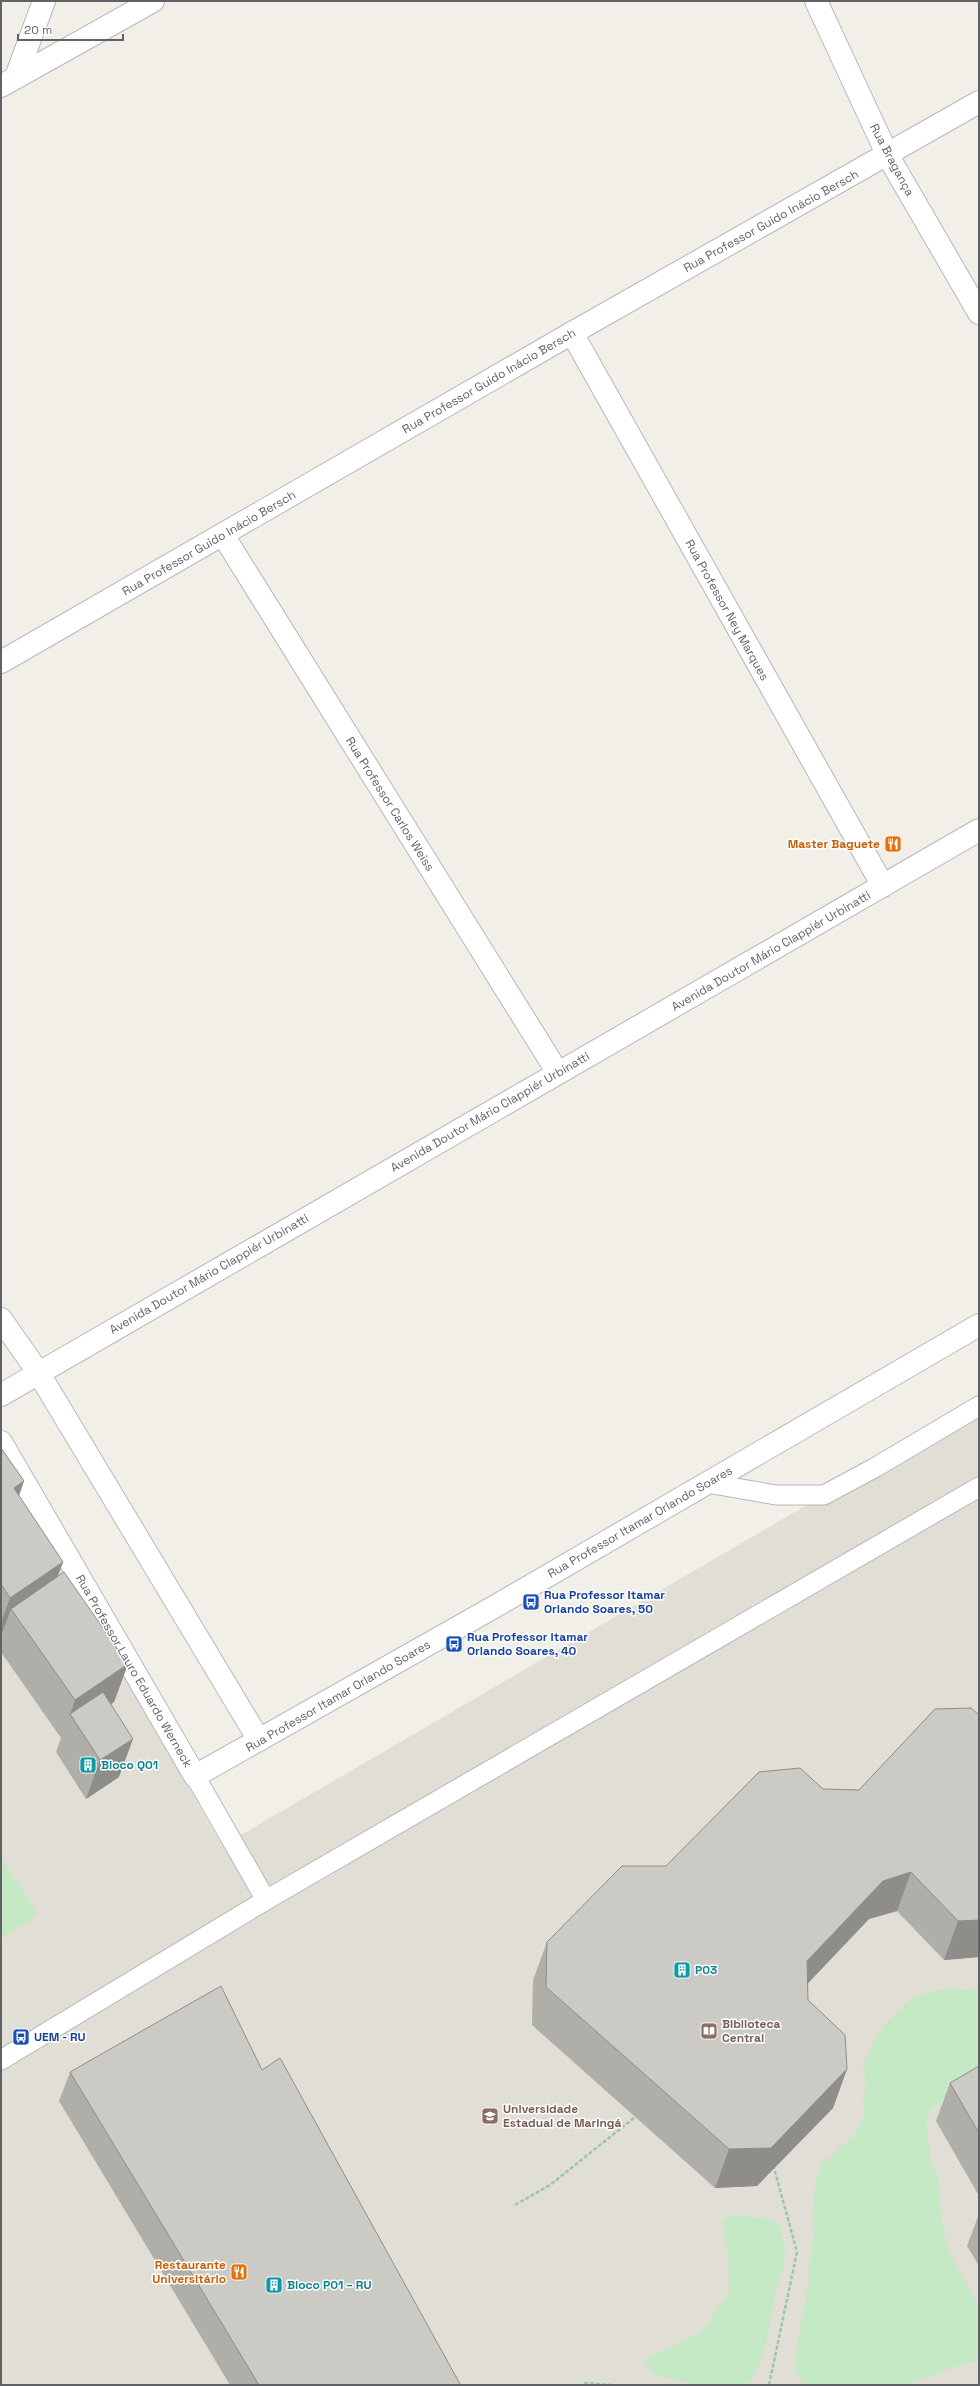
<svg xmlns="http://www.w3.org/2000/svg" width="980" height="2386" font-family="'Space Grotesk',sans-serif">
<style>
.education{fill:#e1ded6}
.green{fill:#c5e8c5}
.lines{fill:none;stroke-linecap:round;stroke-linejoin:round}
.service-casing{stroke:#b5b8bc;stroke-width:21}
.minor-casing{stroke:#b5b8bc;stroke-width:24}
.tertiary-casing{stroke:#b5b8bc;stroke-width:24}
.secondary-casing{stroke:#b6babf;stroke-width:24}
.path{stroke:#9cc7a9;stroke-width:2.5;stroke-dasharray:4 2;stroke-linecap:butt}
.service{stroke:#fff;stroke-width:19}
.minor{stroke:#fff;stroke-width:22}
.tertiary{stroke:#fff;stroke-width:22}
.secondary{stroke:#fff;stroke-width:22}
.wall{fill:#afaea9}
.shaded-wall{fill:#8f8d8a}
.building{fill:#cccac5;stroke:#8f8d8a}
.labels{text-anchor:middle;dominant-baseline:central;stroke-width:3;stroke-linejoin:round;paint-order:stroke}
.street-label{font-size:12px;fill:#5f6368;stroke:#fff}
.food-label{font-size:12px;font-weight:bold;fill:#c56008;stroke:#fff;text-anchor:end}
.transit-label{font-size:12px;font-weight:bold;fill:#164399;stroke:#fff;text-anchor:start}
.culture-label{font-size:12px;font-weight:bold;fill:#0d838f;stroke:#fff;text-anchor:start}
.education-label{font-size:12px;font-weight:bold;fill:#785e54;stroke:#fff;text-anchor:start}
</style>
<rect width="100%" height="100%" fill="#f1efe8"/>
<path class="education" d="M979,1399V2385H1V1456L222,1846L824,1495Z"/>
<g class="green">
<path d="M1,1857L38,1915L1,1938Z"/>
<path d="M949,1988L965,1990L979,1989V2078L933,2108L926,2123L932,2167L938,2175L942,2222L948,2249L979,2308V2361C955,2362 928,2382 900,2385C870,2386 836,2385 805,2385L795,2371L796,2351L809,2279V2262L814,2242L812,2222L816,2178L824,2162L855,2135L864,2116L863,2098L867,2081L862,2066L883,2026L914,1996Z"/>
<path d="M741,2215C754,2219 768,2217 779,2223C782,2234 785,2245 785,2256C785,2267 779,2278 776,2289C772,2310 765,2376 744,2385L695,2384L653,2375L645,2361L654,2353L670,2349L681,2341L695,2336L708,2324L729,2291L728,2252L722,2220L731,2216Z"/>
</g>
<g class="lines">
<g class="service-casing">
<g id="service">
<path d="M707,1483L776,1495H824L876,1467L979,1406"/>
<path d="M195,1776L266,1900"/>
<path d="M1,2060L266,1900L979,1487"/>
</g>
</g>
<g class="minor-casing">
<g id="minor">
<path d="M816,1L888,156L979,313"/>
<path d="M16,77L44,1"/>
<path d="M1,86L153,1"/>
<path d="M572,333L883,886"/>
<path d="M223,535L558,1073"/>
<path d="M1,662L572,333L979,102"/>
</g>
</g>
<g class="tertiary-casing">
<path id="tertiary" d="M1,1395L979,830"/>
</g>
<g class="secondary-casing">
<g id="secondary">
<path d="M1,1319L38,1372L259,1740"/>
<path d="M1,1442L195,1776L494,1607L979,1325"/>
</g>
</g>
<g class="path">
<path d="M515,2205L550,2185L635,2117"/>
<path d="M584,2383L611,2385"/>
<path d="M769,2385L797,2252L774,2168"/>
</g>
<use href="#service" class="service"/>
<use href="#minor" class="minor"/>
<use href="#tertiary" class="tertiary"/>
<use href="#secondary" class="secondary"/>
</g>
<g class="wall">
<path d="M1,1448L24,1481L19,1496L63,1562L58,1576L128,1664L114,1702L111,1704L119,1777L86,1799L56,1752L61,1738L1,1652V1637L3,1631L1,1633Z"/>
<path d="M935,1709L979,1957L944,1960L897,1911L869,1919L807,1984L808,2000L847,2069L833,2108L757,2186L715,2188L532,2025L533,1980L547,1942L666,1866L823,1789L859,1790Z"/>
<path d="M979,2066V2196L936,2121L950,2083Z"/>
<path d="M262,2070L460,2385H230L59,2101L70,2072Z"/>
<path d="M979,2214V2266L967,2246Z"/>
</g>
<g class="shaded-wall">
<path d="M24,1481L10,1520L14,1488Z"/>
<path d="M63,1562L49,1600L11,1609L3,1631L1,1633V1622L10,1598Z"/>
<path d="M128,1664L114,1702L78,1727L70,1715L75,1700Z"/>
<path d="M133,1739L119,1777L86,1799L100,1760Z"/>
<path d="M911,1872L897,1911L869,1919L793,1999L807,1961L883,1881Z"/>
<path d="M979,1920V1957L944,1960L958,1921Z"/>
<path d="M847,2069L833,2108L757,2186L715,2188L729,2149Z"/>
</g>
<g class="building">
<path d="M1,1448L24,1481L14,1488L63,1562L10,1598L1,1584Z"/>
<path d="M64,1572L128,1664L75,1700L11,1609Z"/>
<path d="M103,1692L133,1739L100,1760L70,1714Z"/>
<path d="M971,1708L979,1715V1920L958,1921L911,1872L883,1881L807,1961L808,2000L845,2035L847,2069L771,2148L729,2149L546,1987L547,1942L622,1866H666L759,1772L800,1768L823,1789L859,1790L935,1709Z"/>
<path d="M221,1986L262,2070L280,2058L460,2384L459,2385H259L70,2072Z"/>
<path d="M979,2066V2133L950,2083Z"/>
</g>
<defs>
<g id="restaurant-square" transform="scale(0.9)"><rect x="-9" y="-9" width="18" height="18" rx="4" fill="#e8710a" stroke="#fff"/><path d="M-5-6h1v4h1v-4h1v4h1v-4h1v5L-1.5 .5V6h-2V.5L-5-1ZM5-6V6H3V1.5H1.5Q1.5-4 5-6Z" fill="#fff"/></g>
<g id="bus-square" transform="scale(0.9)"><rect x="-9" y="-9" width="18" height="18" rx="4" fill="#1a4fb4" stroke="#fff"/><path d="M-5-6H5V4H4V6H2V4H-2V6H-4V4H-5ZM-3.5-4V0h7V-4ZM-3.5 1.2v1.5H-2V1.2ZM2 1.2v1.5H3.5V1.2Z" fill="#fff"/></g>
<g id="building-square" transform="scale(0.9)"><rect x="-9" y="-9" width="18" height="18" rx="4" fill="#0f9aa8" stroke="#fff"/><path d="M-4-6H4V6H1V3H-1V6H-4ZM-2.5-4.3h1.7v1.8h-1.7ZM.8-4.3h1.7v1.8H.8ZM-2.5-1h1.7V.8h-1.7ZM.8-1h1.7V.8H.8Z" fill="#fff"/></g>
<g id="library-square" transform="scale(0.9)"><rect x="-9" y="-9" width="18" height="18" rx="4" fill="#8d6e63" stroke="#fff"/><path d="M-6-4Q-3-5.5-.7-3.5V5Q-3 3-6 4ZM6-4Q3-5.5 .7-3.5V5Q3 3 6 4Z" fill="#fff"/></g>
<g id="university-square" transform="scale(0.9)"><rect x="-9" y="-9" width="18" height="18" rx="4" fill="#8d6e63" stroke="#fff"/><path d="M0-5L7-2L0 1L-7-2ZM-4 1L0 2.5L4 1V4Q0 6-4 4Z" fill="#fff"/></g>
</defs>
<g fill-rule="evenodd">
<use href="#restaurant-square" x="893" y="844"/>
<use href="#bus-square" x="531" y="1602"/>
<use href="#bus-square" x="454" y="1644"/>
<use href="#building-square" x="88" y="1765"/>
<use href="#building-square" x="682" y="1970"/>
<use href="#library-square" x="709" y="2031"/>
<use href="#bus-square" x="21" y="2037"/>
<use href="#university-square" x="490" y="2116"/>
<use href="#restaurant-square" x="239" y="2272"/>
<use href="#building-square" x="274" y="2285"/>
</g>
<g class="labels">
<g class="street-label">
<text transform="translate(892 160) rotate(62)">Rua Bragança</text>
<text transform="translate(771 221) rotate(-29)">Rua Professor Guido Inácio Bersch</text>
<text transform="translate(489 381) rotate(-30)">Rua Professor Guido Inácio Bersch</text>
<text transform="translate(209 543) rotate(-30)">Rua Professor Guido Inácio Bersch</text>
<text transform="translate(727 610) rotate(61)">Rua Professor Ney Marques</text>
<text transform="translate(390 804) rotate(58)">Rua Professor Carlos Weiss</text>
<text transform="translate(771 951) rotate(-30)">Avenida Doutor Mário Clappiér Urbinatti</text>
<text transform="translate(490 1112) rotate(-30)">Avenida Doutor Mário Clappiér Urbinatti</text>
<text transform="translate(209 1274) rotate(-30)">Avenida Doutor Mário Clappiér Urbinatti</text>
<text transform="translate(640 1522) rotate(-30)">Rua Professor Itamar Orlando Soares</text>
<text transform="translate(134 1671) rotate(60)">Rua Professor Lauro Eduardo Werneck</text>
<text transform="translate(338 1696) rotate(-30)">Rua Professor Itamar Orlando Soares</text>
</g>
<g class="food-label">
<text x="880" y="844">Master Baguete</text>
<text x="226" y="2265">Restaurante<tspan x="226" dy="14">Universitário</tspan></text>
</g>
<g class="transit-label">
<text x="544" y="1595">Rua Professor Itamar<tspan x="544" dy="14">Orlando Soares, 50</tspan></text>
<text x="467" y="1637">Rua Professor Itamar<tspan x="467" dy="14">Orlando Soares, 40</tspan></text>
<text x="34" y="2037">UEM - RU</text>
</g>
<g class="culture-label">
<text x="101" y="1765">Bloco Q01</text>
<text x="695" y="1970">P03</text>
<text x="287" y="2285">Bloco P01 – RU</text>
</g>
<g class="education-label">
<text x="722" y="2024">Biblioteca<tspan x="722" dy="14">Central</tspan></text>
<text x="503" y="2109">Universidade<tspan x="503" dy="14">Estadual de Maringá</tspan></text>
</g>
</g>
<rect width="980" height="2386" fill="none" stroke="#5f6368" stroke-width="4"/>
<path d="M18 34v6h105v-6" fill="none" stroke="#5f6368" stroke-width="2"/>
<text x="24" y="34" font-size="12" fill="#5f6368" stroke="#ffffff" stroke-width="3" paint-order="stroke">20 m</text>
</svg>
